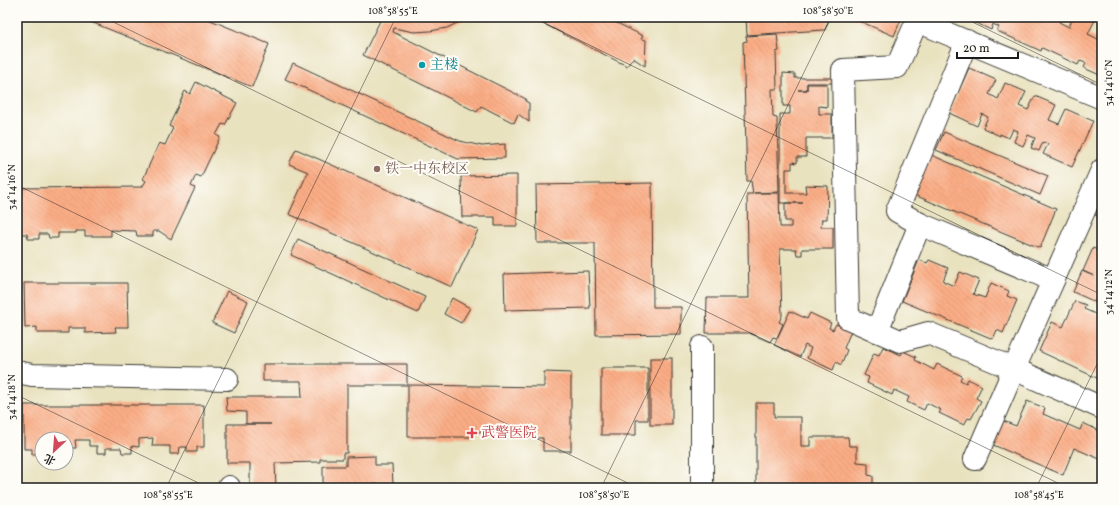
<svg xmlns="http://www.w3.org/2000/svg" width="1119" height="505" font-family="Vollkorn,'Noto Serif SC',serif">
<style>
.building{fill:url(#building-back-hatch)}
.lines{fill:none;stroke-linecap:round;stroke-linejoin:round}
.minor-casing{stroke:#3b3a34;stroke-width:24}
.minor{stroke:#fff;stroke-width:22}
.ticks{fill:none;stroke:#1c1c1c;stroke-width:1;stroke-opacity:0.45}
.culture-dot{fill:#0f9aa8;stroke:#fdfcf7;stroke-width:1.5}
.education-dot{fill:#8d6e63;stroke:#fdfcf7;stroke-width:1.5}
.health-dot{fill:#e0444e;stroke:#fdfcf7;stroke-width:1.5}
.labels{text-anchor:middle;dominant-baseline:central;stroke-width:4;stroke-linejoin:round;paint-order:stroke}
.culture-label{font-size:14px;fill:#0d838f;stroke:#fdfcf7;text-anchor:start}
.education-label{font-size:14px;fill:#785e54;stroke:#fdfcf7;text-anchor:start}
.health-label{font-size:14px;fill:#be3a42;stroke:#fdfcf7;text-anchor:start}
.neatline{fill:none;stroke:#1c1c1c;stroke-width:1.5}
.ticks-label{font-size:10px;text-anchor:middle;fill:#1c1c1c}
</style>
<defs>
<pattern id="building-back-hatch" width="6" height="6" patternUnits="userSpaceOnUse"><rect width="6" height="6" fill="#fbad85"/><path d="M-1 5l2 2M0 0l6 6M5-1l2 2" fill="none" stroke="#d79472"/></pattern>
</defs>
<rect width="100%" height="100%" fill="#fdfcf7"/>
<filter id="ink" filterUnits="userSpaceOnUse"><feTurbulence type="fractalNoise" baseFrequency=".025" numOctaves="2"/><feDisplacementMap in="SourceGraphic" scale="8" xChannelSelector="R" yChannelSelector="G"/><feConvolveMatrix kernelMatrix="1 2 1 2 8 2 1 2 1" color-interpolation-filters="sRGB"/></filter>
<filter id="wash" filterUnits="userSpaceOnUse"><feTurbulence type="fractalNoise" baseFrequency=".012" numOctaves="4" result="noise"/><feDisplacementMap in="SourceGraphic" scale="16" xChannelSelector="R" yChannelSelector="G"/><feGaussianBlur stdDeviation="0.9" result="paint"/><feColorMatrix in="noise" values="0 0 0 0 0 0 0 0 0 0 0 0 0 0 0 0 0 1.4 0 .05"/><feComposite in="paint" operator="in"/></filter>
<g filter="url(#wash)">
<rect width="100%" height="100%" fill="#e9e2bf"/>
<g id="blocks">
<g class="building">
<path d="M93,17H203L269,44L252,87L91,22Z"/>
<path d="M382,17H469L447,28L430,31L414,32L394,28L393,32L526,99L525,101L529,103V122L518,114L514,123L481,106L477,112L363,55Z"/>
<path d="M530,17H605L643,36L641,39L646,40L645,66L633,58L627,66Z"/>
<path d="M746,17H830L825,30H823L747,35Z"/>
<path d="M850,17H902L894,36Z"/>
<path d="M963,17H1061L1059,22L1069,27L1073,17H1094L1096,18L1088,34L1098,39L1102,29V76L1084,68L1086,63L1080,61L1078,65L1042,48L1041,51L997,31L999,27L993,24L991,30Z"/>
<path d="M777,34L779,51L776,52L777,89H772L773,117L777,118L779,191V192L754,193H779L780,227H791V221H785V203H803H780V114H790V106H783V73L795,74V78H837V83H807V90H798H807V84H827V107L819,106V114H832V138H806V157H797V163L792,162V169H786V193H806L805,185L828,186L827,219H822L821,227H833V249H802V255H797L796,249H780L782,316L779,322L783,324L777,338L773,337L770,342L749,333H706L707,298H749L747,194H753L751,181H747L743,42L747,41L746,36Z"/>
<path d="M293,63L460,141L482,146L505,144V158L458,159L285,79Z"/>
<path d="M969,68L996,80L989,94L998,99L1005,83L1026,92L1019,106L1028,110L1035,96L1056,105L1049,120L1059,124L1066,109L1093,121L1072,167L1043,154L1048,144L1043,142L1039,151L1031,148L1035,138L1028,135L1023,146L1014,142L1018,131L1013,129L1009,138L1000,134V136L983,128L988,117L982,114L977,126L949,113Z"/>
<path d="M196,82L237,103L225,125L222,124L216,135L220,137L201,177L196,175L191,186L195,188L171,239L159,231H153V236H137L136,231L111,230V236H85V231H76V233H58V238H49L48,234H39V239H28L27,234H17V188L142,187L146,181L143,179L159,143L165,145L173,128L169,126L185,91L190,94Z"/>
<path d="M944,132L1048,176L1040,195L936,150Z"/>
<path d="M17,148L20,159H17Z"/>
<path d="M296,149L478,230L452,287L289,214L308,172L289,164Z"/>
<path d="M929,154L1056,209L1040,248L912,194Z"/>
<path d="M517,175V226H495V217H462L461,176Z"/>
<path d="M652,183L653,307H681V334L596,335L595,243H537L536,185Z"/>
<path d="M1102,200V218L1095,215Z"/>
<path d="M298,239L425,297L418,313L291,255Z"/>
<path d="M1093,248L1102,252V305L1073,292L1082,271L1094,276L1083,271Z"/>
<path d="M919,260L927,263L929,260L948,268L943,281L954,286L960,272L979,280L973,294L985,298L991,283L1009,291L1007,296L1017,300L1003,333L997,330L993,339L902,301Z"/>
<path d="M588,271L590,308L505,310L504,274Z"/>
<path d="M24,283H127L128,327H115L116,332L85,333V328H68V333H37V327L25,328Z"/>
<path d="M227,291L248,301L234,333L212,323Z"/>
<path d="M452,298L470,308L461,323L444,314Z"/>
<path d="M1075,301L1086,305L1084,309L1102,317V346L1100,351L1102,353V372L1099,379L1039,351L1052,322L1063,327Z"/>
<path d="M790,311L807,319L810,313L831,323L829,328L833,330L836,324L851,331L844,348L847,350L841,365L836,362L833,370L807,358L811,348L805,345L800,357L774,345Z"/>
<path d="M883,347L901,355L903,351L916,357L915,360L934,370L937,364L962,376L960,380L966,383L968,379L982,386L976,398L981,401L971,419L968,418L964,425L939,413L941,410L927,403L924,410L907,402L909,397L894,390L892,395L867,383L869,377L864,375L874,353L879,355Z"/>
<rect x="650" y="358" width="22" height="67"/>
<path d="M263,364H407V385H347V453H343V459H320V462L275,463L276,488H250V463H227V424H271H246V412L227,411L226,397H302L301,381H263Z"/>
<path d="M601,368H648V420H636V435H601Z"/>
<path d="M544,372L571,373V451H543V438H529V432H472V437H408V385L544,387Z"/>
<path d="M1027,401L1045,408L1043,414L1080,430L1083,423L1102,432V460L1074,448L1063,475L991,444L1001,420L1016,426Z"/>
<path d="M756,403H774V417H801V446H810V437H848L849,446H857V462L868,463V475L873,476V488H756Z"/>
<path d="M24,405H204V447H197V452H187V447H180L179,454H170V446H152L153,438L139,439V447L132,446V453H122L121,448H106V453H97V446H89V440H75L76,448H66V439H42L41,454H32V449H24Z"/>
<path d="M375,456V465H392L393,484L323,485V466H346V457Z"/>
</g>
</g>
</g>
<g filter="url(#ink)">
<use href="#blocks" fill-opacity="0" stroke="#3b3a34" stroke-width="1"/>
<g class="lines">
<g class="minor-casing">
<g id="minor">
<path d="M967,41L897,211L920,224L1053,280"/>
<path d="M1102,170L1014,369L1102,408"/>
<path d="M877,331L920,224"/>
<path d="M702,347V488"/>
<path d="M17,372L32,375L227,379"/>
<path d="M975,459L1014,369L928,333L900,341L848,318L843,70L897,67L917,21L1102,98"/>
<path d="M229,487V488"/>
</g>
</g>
<use href="#minor" class="minor"/>
</g>
</g>
<path class="ticks" d="M103,17L1068,488M532,17L1102,295M962,17L1102,85M17,185L638,488M17,395L209,488M166,488L396,17M601,488L831,17M1036,488L1102,354"/>
<circle class="culture-dot" cx="422" cy="65" r="4"/>
<circle class="education-dot" cx="377" cy="169" r="4"/>
<path class="health-dot" d="M470 427h4v4h4v4h-4v4h-4v-4h-4v-4h4z"/>
<g class="labels">
<g class="culture-label">
<text x="430" y="65">主楼</text>
</g>
<g class="education-label">
<text x="385" y="169">铁一中东校区</text>
</g>
<g class="health-label">
<text x="481" y="433">武警医院</text>
</g>
</g>
<rect width="1119" height="505" fill="none" stroke="#fdfcf7" stroke-width="44"/>
<g transform="translate(54 451) rotate(206)"><circle r="19" fill="#fdfcf7" stroke="#a3a29f"/>
<path d="M0-3L7 15L0 10L-7 15Z" fill="#d1495b"/>
<text y="-6" font-size="11" font-weight="bold" text-anchor="middle" fill="#1c1c1c">北</text>
</g>
<path d="M957 52v6h61v-6" fill="none" stroke="#1c1c1c" stroke-width="2"/>
<text x="963" y="52" font-size="12" fill="#1c1c1c" stroke="#fdfcf7" stroke-width="3" paint-order="stroke">20 m</text>
<rect x="22" y="22" width="1075" height="461" class="neatline"/>
<g class="ticks-label">
<text x="393" y="14">108°58'55"E</text>
<text x="828" y="14">108°58'50"E</text>
<text transform="translate(1108 83) rotate(-90)" y="4">34°14'10"N</text>
<text transform="translate(11 187) rotate(-90)" y="4">34°14'16"N</text>
<text transform="translate(1108 292) rotate(-90)" y="4">34°14'12"N</text>
<text transform="translate(11 397) rotate(-90)" y="4">34°14'18"N</text>
<text x="168" y="498">108°58'55"E</text>
<text x="604" y="498">108°58'50"E</text>
<text x="1039" y="498">108°58'45"E</text>
</g>
</svg>
